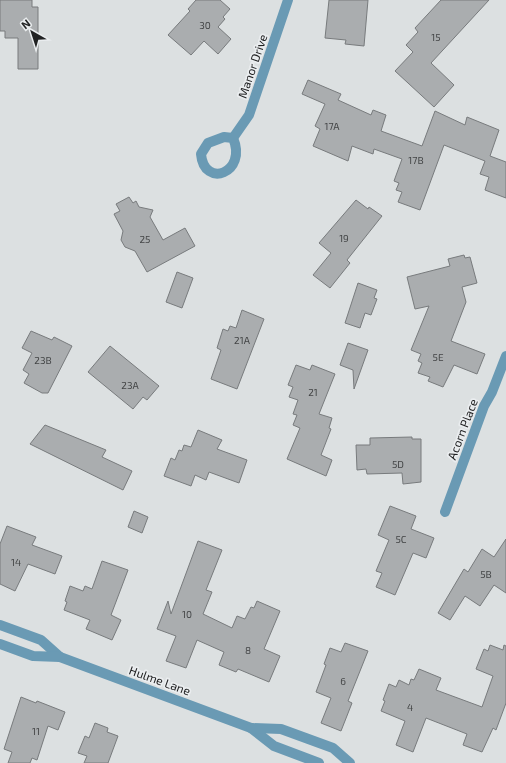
<svg xmlns="http://www.w3.org/2000/svg" width="506" height="763" font-family="'Exo 2',sans-serif">
<style>
.building{fill:#aaadaf;stroke:#787b7d}
.lines{fill:none;stroke-linecap:round;stroke-linejoin:round}
.street{stroke:#6a9ab4;stroke-width:10}
.labels{text-anchor:middle;dominant-baseline:central;stroke-width:3.5;stroke-linejoin:round;paint-order:stroke}
.number-label{font-size:10px;fill:#434546}
.street-label{font-size:12px;fill:#212223;stroke:#eaedef}
</style>
<rect width="100%" height="100%" fill="#dce0e1"/>
<g class="building">
<path d="M0,0H32V7H38V69H18V38H5V31H0Z"/>
<path d="M196,0H220L230,9L223,17L225,19L218,27L231,39L218,54L204,41L191,55L168,35L190,11L188,9Z"/>
<path d="M329,0H368L364,46L345,44L346,40L325,38Z"/>
<path d="M441,0H489L431,63L454,85L434,107L395,71L413,52L406,45L418,32L415,28Z"/>
<path d="M308,80L341,94L338,100L371,115L373,110L386,115L381,131L422,146L435,111L465,125L467,117L499,130L490,156L506,162V198L485,190L489,177L480,174L485,161L444,145L420,210L398,202L402,192L396,190L399,183L394,181L402,159L374,149L373,154L352,146L348,161L313,146L320,129L315,126L325,104L302,94Z"/>
<path d="M129,197L133,203L136,201L139,207L153,210L150,217L163,240L185,228L195,246L147,272L135,251L125,247L121,240L123,231L114,214L120,211L116,204Z"/>
<path d="M356,200L368,209L369,207L382,216L347,260L350,263L330,288L313,275L331,253L319,243Z"/>
<path d="M464,255L465,258L470,257L477,283L462,287L466,302L451,341L485,354L477,374L454,365L443,387L428,381L430,377L418,373L422,363L418,361L421,354L411,350L429,306L415,309L407,277L450,266L448,259Z"/>
<path d="M177,272L193,278L182,308L166,302Z"/>
<path d="M358,283L377,290L374,298L377,299L371,315L365,313L360,328L345,323Z"/>
<path d="M242,310L264,319L237,389L211,379L221,350L217,348L223,329L228,331L230,326L236,328Z"/>
<path d="M31,331L52,340L54,337L72,346L48,393H42L24,383L29,374L23,370L32,353L22,348Z"/>
<path d="M348,343L368,350L354,389L353,370L340,365Z"/>
<path d="M110,346L159,386L147,400L143,397L133,409L88,372Z"/>
<path d="M296,365L310,370L312,365L335,374L319,414L332,418L329,428L331,429L321,455L332,460L326,476L287,459L300,428L293,425L297,415L293,414L298,400L289,397L293,387L288,385Z"/>
<path d="M45,425L106,450L102,457L132,471L123,490L30,444Z"/>
<path d="M198,430L222,440L217,449L247,460L239,483L209,472L206,480L195,475L191,486L164,476L171,458L175,460L179,450L182,451L184,445L191,447Z"/>
<path d="M412,437V439H421V482L403,484L402,473L367,474L366,469L357,470L356,445H370V438Z"/>
<path d="M390,506L416,516L411,529L434,538L426,558L413,553L395,595L376,587L382,573L376,571L389,540L378,535Z"/>
<path d="M134,511L148,517L142,533L128,527Z"/>
<path d="M7,526L36,537L32,545L62,556L55,574L28,564L15,591L0,584V544Z"/>
<path d="M506,539V593L494,585L480,606L465,596L450,620L438,613L464,569L468,572L482,549L494,557Z"/>
<path d="M198,541L222,550L206,590L212,592L203,614L232,628L237,616L245,619L251,607L254,608L257,601L280,611L264,649L280,656L269,682L238,669L236,672L219,665L224,652L197,640L186,668L166,661L176,636L157,629L168,601L171,614Z"/>
<path d="M102,561L128,570L111,615L121,620L112,640L86,629L90,620L64,610L67,602L65,601L70,586L83,591L85,586L92,589Z"/>
<path d="M345,643L368,651L348,701L352,703L341,731L321,723L331,698L316,692L326,665L324,664L330,648L341,652Z"/>
<path d="M490,645L503,650L504,645L506,646V703L496,730L493,728L482,752L463,745L467,734L426,718L413,752L396,745L405,721L381,711L385,701L383,700L389,684L396,687L399,680L409,685L411,679L414,680L419,669L441,678L436,690L482,707L493,676L476,669L484,649L488,651Z"/>
<path d="M21,697L36,703L37,701L65,712L58,730L48,726L37,760L32,758L30,763H8L12,752L4,749Z"/>
<path d="M95,723L108,728L107,732L118,736L108,763H84L87,756L78,753L85,736L89,738Z"/>
</g>
<g class="lines">
<g class="street">
<path d="M224,137L233,138C248,173 204,189 201,154L208,143Z"/>
<path d="M233,138L249,115L288,0"/>
<path d="M445,512L484,406L492,392L506,356"/>
<path d="M0,625L41,640L60,657"/>
<path d="M0,644L33,656L60,657L251,728L274,746L319,763"/>
<path d="M251,728L281,729L333,748L350,763"/>
</g>
</g>
<g class="labels">
<g class="number-label">
<text x="205" y="25">30</text>
<text x="436" y="37">15</text>
<text x="332" y="126">17A</text>
<text x="416" y="160">17B</text>
<text x="344" y="238">19</text>
<text x="145" y="239">25</text>
<text x="242" y="340">21A</text>
<text x="438" y="357">5E</text>
<text x="43" y="360">23B</text>
<text x="130" y="385">23A</text>
<text x="313" y="392">21</text>
<text x="398" y="464">5D</text>
<text x="401" y="539">5C</text>
<text x="16" y="562">14</text>
<text x="486" y="574">5B</text>
<text x="187" y="614">10</text>
<text x="248" y="650">8</text>
<text x="343" y="681">6</text>
<text x="410" y="707">4</text>
<text x="36" y="731">11</text>
</g>
<g class="street-label">
<text transform="translate(252 66) rotate(-71)">Manor Drive</text>
<text transform="translate(462 429) rotate(-69)">Acorn Place</text>
<text transform="translate(160 680) rotate(20)">Hulme Lane</text>
</g>
</g>
<g transform="translate(32 32) rotate(321)" stroke="#eaedef" stroke-width="3" paint-order="stroke">
<path d="M0-3L7 15L0 10L-7 15Z" fill="#212223"/>
<text y="-6" font-size="11" font-weight="bold" text-anchor="middle" fill="#212223">N</text>
</g>
</svg>
